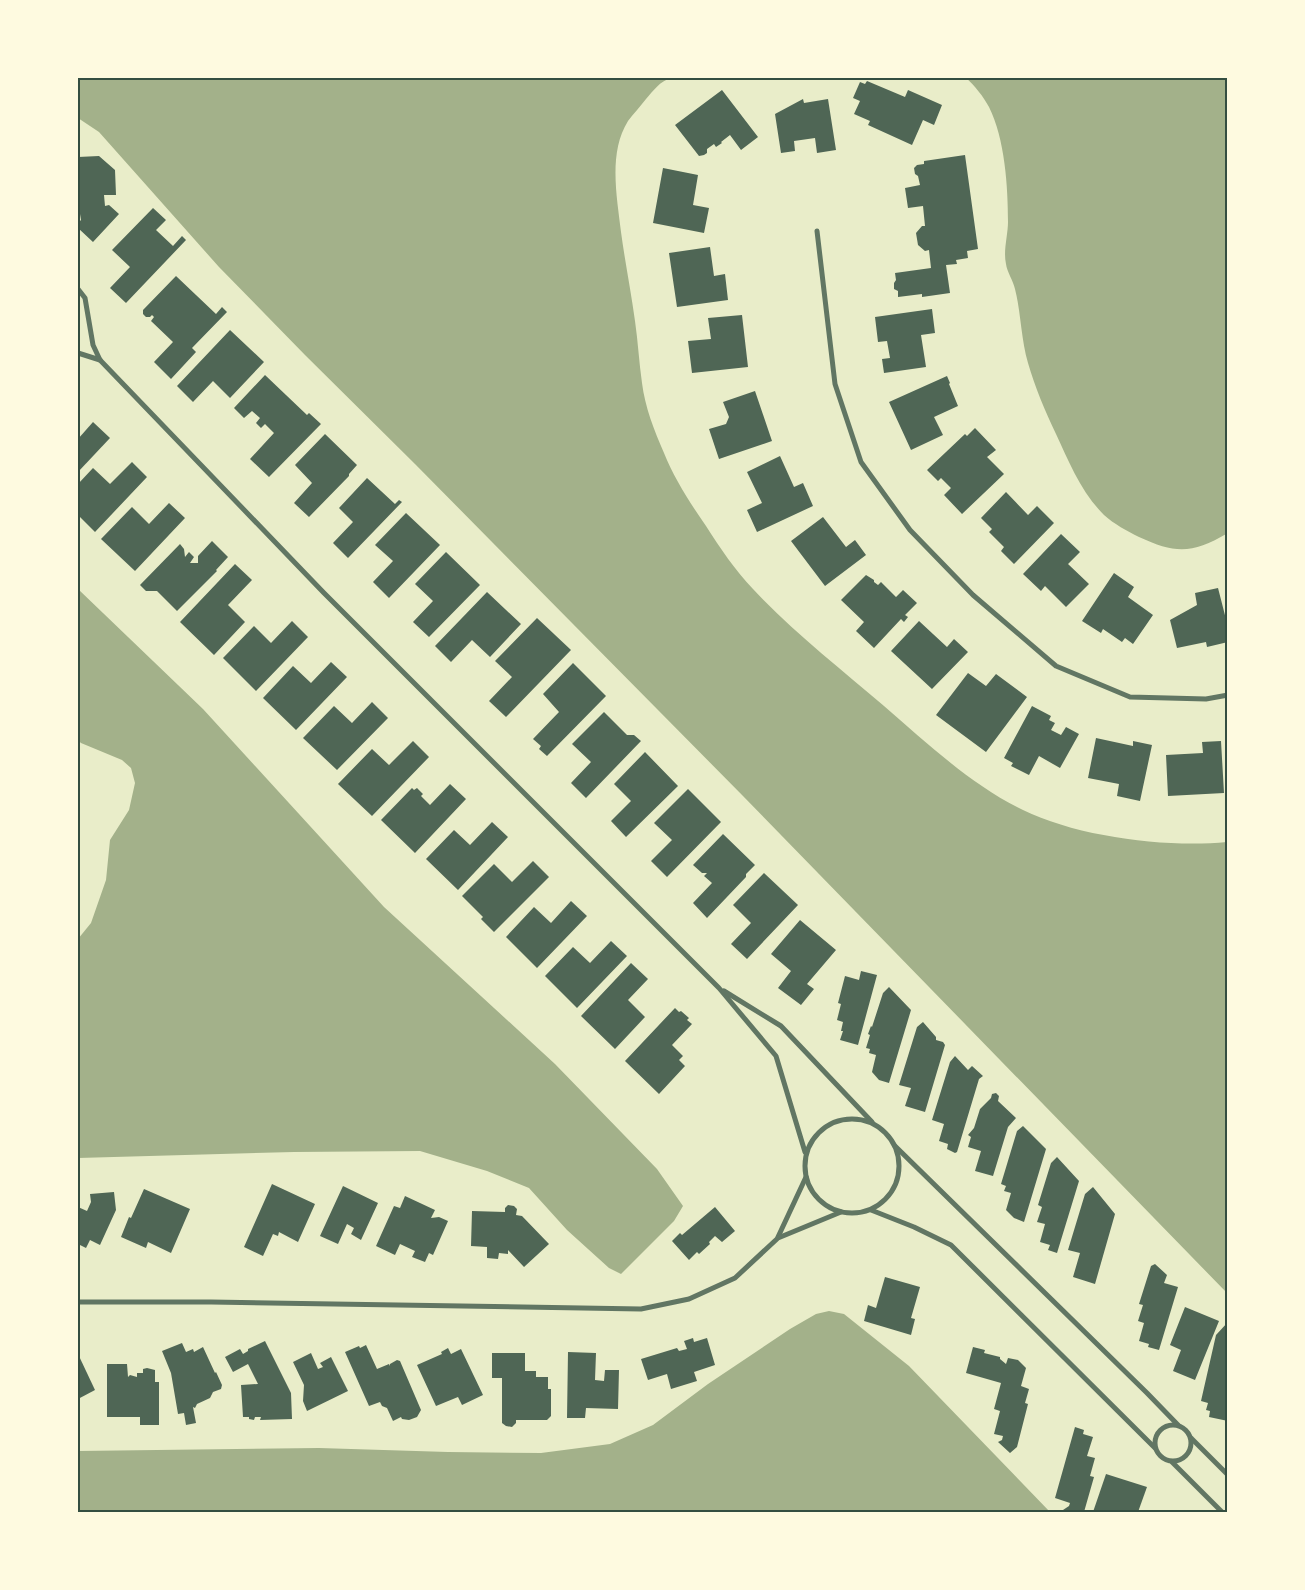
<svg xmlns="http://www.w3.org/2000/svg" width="1305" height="1590" font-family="Arial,sans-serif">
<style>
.water{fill:#a3b18a}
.building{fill:#4f6655}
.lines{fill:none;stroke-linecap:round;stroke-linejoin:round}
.minor{stroke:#617663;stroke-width:5}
.neatline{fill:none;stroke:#344e41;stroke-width:2}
</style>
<rect width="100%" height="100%" fill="#e9edc9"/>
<g class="water">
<path d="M78,78H671C660,81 653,91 646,99C640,107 633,114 628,121C608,153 617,197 621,232C625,262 631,291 635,321C638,342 639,362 642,383C645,407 654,430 664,453C674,478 690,503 706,526C720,548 735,570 753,589C793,632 840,668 884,706C927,743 971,785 1023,810C1078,837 1167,848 1227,842V1293L743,796L415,464L305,355L219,267L99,132L78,118Z"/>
<path d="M966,78H1227L1228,533C1192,554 1176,554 1139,537C1127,531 1114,524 1104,515C1081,492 1069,462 1056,434C1045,411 1035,387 1028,363C1021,339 1021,313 1015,289C1013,280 1007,272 1006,264C1003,251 1008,235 1008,222C1008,187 1005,139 989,107C983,96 975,86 966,78Z"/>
<path d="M78,589L203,709L384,907L555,1064L657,1169L683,1206L674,1221L621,1274L609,1268L567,1230L529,1188L487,1171L420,1151L294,1152L78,1158V939L91,923L106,880L110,840L129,810L135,783L131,768L122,760L81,743L78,740Z"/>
<path d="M829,1311L844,1314L909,1366L1050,1512H78V1451L319,1448L448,1452L541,1453L610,1444L653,1425L708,1384L790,1329L816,1314Z"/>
</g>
<g class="building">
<path d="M867,81L905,97L908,90L942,105L934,125L923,120L912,145L868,125L870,121L854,114L860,101L853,98L860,82L865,84Z"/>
<path d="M722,90L758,137L741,150L730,135L721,142L722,143L716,147L714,144L707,149V153L704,155L699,156L675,125Z"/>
<path d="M803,99L804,103L828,99L836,150L817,153L815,138L794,141L795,151L781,153L775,114Z"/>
<path d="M965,155L978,249L967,251L968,258L956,260L957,264L946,265L950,293L922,297V294L898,297V291L894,289V283L896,280L895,273L931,268L929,250L925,251L918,245L916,233L922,226H925L923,206L908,208L905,188L920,185L918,176L915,174L914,168L917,165L924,164V161Z"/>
<path d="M99,156L115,170L116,195H104L105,206L109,205L119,214L93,242L78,228V223L81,220L80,214H78V157Z"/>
<path d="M663,168L698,175L693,205L709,208L704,233L653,223Z"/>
<path d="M153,208L166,220L156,230L173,246L182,236L186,240L126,303L110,288L130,267L112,250Z"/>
<path d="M710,247L714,276L725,274L728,300L677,307L669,253Z"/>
<path d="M176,276L216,314L222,307L227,312L192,348L196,352L171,379L154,362L173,342L151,321L154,317L152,315L150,317H146L143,314V310Z"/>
<path d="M932,309L935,333L921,335L926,367L884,373L882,359L890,358L887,341L878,342L875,317Z"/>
<path d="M742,315L748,367L692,373L688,341L711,339L708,318Z"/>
<path d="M230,330L264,362L230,398L213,381L193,402L177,386Z"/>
<path d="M265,375L307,415L309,413L321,424L269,477L250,459L274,433L265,424L261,428L256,423L260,418L252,411L244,418L234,408Z"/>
<path d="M947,376L950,383L949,384L958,406L934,417L943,435L911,450L889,402Z"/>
<path d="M755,391L772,441L719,459L709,429L726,424L729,417L723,402Z"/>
<path d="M93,422L110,438L78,472V439Z"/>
<path d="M975,428L996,450L987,457L1004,474L962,514L944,495L951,488L941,478L938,481L927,470L965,434L967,436Z"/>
<path d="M325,434L357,465L349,474V476L309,517L294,503L312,483L295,465Z"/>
<path d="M780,456L794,487L803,483L813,506L757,532L747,510L762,503L747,472Z"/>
<path d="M132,462L147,477L95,532L78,515V484L93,468L110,484Z"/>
<path d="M367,478L395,504L399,500L402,502L348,558L333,543L353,522L339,508Z"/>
<path d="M1006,492L1028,515L1037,506L1054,523L1014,564L1001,551L1004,547L989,532L992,529L981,518Z"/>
<path d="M169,503L185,518L135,571L101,539L132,507L149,524Z"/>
<path d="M406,513L440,545L389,598L373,582L393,561L375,545Z"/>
<path d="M823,517L846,547L855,540L866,555L825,586L791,541Z"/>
<path d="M1061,534L1080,552L1068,564L1089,584L1066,607L1045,586L1041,591L1023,574Z"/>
<path d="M212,541L228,557L216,570L217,571L177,611L157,591H146L140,585L180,544L184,549L185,557L189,552L194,557L190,563H198V556Z"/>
<path d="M446,552L480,585L429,637L413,622L433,601L415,584Z"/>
<path d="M235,564L252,580L228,605L245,622L214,655L180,622Z"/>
<path d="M1114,573L1134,587L1128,597L1153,615L1133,644L1125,638L1122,642L1103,629L1101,633L1082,621Z"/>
<path d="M866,575L874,580V582L878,585L881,582L896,597L903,590L917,603L905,615L908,617L904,622L901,619L874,648L856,631L864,622L841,600Z"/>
<path d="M1218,588L1228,627V642L1207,647L1206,642L1177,648L1170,620L1197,605L1195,593Z"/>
<path d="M487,592L521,624L490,657L472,640L451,662L435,646Z"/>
<path d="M537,618L571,650L506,717L489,701L512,677L495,661Z"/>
<path d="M292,621L308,637L256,691L223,658L254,626L271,643Z"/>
<path d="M919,621L947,647L954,639L968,652L932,689L891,651Z"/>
<path d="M331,662L347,677L296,730L263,698L293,666L311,683Z"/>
<path d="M573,663L606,696L547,756L539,749L541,746L533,739L559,712L543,694Z"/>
<path d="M968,673L986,686L996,674L1027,697L986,752L936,715Z"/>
<path d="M372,702L388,718L337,770L303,738L334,706L352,723Z"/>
<path d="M1032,706L1051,716L1049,720L1055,723L1051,730L1061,735L1066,727L1079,734L1060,768L1039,756L1029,775L1011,766L1013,763L1004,758Z"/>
<path d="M604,712L627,735H634L641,741L586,798L571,783L591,762L572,744Z"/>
<path d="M1096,738L1133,746V741L1152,745L1140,801L1117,796L1119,784L1088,778Z"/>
<path d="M413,741L429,757L372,816L338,784L372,749L389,765Z"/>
<path d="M1221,741L1224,793L1168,796L1166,755L1203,753L1202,742Z"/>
<path d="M645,752L678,786L626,837L611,821L631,801L614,784Z"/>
<path d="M450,784L466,799L415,853L381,820L412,788L414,790L417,788L423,794L421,796L430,805Z"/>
<path d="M688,789L721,822L667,877L651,861L672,840L654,823Z"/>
<path d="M492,822L508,837L458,890L426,859L454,830L470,845Z"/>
<path d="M723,834L755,865L746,874V877L707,918L693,903L712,883L704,876L707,873H702L693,865Z"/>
<path d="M533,861L549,877L494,932L481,919L483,917L462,896L494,864L512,882Z"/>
<path d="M764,873L798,905L747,959L731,944L751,923L733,905Z"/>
<path d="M571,901L587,916L537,968L506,937L534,907L551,923Z"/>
<path d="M800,920L836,950L807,984L814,989L801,1005L778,988L791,971L771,954Z"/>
<path d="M611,941L627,956L577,1008L545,976L573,947L590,963Z"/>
<path d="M631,963L648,979L628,1000L645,1017L615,1049L581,1016Z"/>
<path d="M861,971L877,975L858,1045L840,1040L843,1031H841L843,1022L837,1020L841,1004L838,1003L845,976L859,980Z"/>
<path d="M889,987L911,1010L889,1083L879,1080L872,1072L876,1055L869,1053L870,1049L866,1048L870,1035L868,1034L871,1026L872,1027L883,993Z"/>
<path d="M675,1008L679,1012L681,1011L689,1018L687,1020L692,1024L672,1045L683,1056L679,1060L685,1066L659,1094L625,1061Z"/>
<path d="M923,1022L936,1037V1040L943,1042L945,1045L925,1112L905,1106L911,1088L899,1085L917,1027Z"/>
<path d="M955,1056L968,1070L972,1066L983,1076L979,1079L957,1152L955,1153L947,1149L948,1144L939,1141L944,1124L932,1120L950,1062Z"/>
<path d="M996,1093L999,1096L998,1101L1016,1118L1008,1127L993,1176L975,1171L981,1151L968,1147L971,1137L968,1135L974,1128L980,1109L991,1098L992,1094Z"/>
<path d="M1023,1126L1046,1149L1024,1222L1014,1218L1006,1210L1011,1193L1004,1191L1006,1186L1001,1184L1017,1131Z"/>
<path d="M1057,1157L1079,1181L1057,1253L1048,1250L1050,1245L1040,1242L1045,1224L1037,1222L1042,1207L1038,1205L1051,1163Z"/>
<path d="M272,1184L315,1204L298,1242L279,1232L278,1236L273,1234L263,1256L244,1247Z"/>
<path d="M343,1186L378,1203L361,1240L351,1234L354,1228L347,1224L338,1244L320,1236Z"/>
<path d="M1093,1187L1115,1214L1095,1284L1073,1277L1080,1253L1068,1250L1085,1194Z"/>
<path d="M144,1189L190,1209L171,1253L148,1242L146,1248L121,1237L129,1217L131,1218Z"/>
<path d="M114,1192L116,1210L100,1245L90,1240L86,1248L78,1244V1207L87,1211L91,1202L90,1194Z"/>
<path d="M405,1196L435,1210L431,1218L439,1217L448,1221L433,1255L429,1253L425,1262L412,1257L415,1251L400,1244L395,1255L376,1246L394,1206L400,1208Z"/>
<path d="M508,1205L514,1206L517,1209L516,1215L522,1216L549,1244L524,1267L508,1250V1254L499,1253L498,1259L487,1258V1247L471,1246L472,1211L505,1212V1208Z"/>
<path d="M715,1207L735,1231L722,1242L715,1236L709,1242L710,1244L699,1254L697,1252L689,1260L672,1241L680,1233L682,1235Z"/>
<path d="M1155,1264L1167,1275L1164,1283L1178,1287L1159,1350L1148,1347L1149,1344L1139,1341L1144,1323L1138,1321L1143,1305L1139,1304L1151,1266Z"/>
<path d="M885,1277L920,1287L911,1318L915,1319L911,1335L864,1321L868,1305L876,1308Z"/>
<path d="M1185,1307L1219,1321L1195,1380L1173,1371L1181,1350L1170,1345Z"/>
<path d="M1228,1322V1421L1209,1417L1210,1411L1206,1410L1208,1403L1201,1401L1216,1335Z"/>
<path d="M693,1338L694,1342L707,1338L715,1365L694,1372L697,1381L671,1389L667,1374L648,1380L641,1359L677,1348L679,1351L687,1349L684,1341Z"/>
<path d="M265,1341L291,1393L292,1419L260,1420L261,1417H255L254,1420L249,1419V1417H243L241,1385L258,1384L248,1364L233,1372L225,1357L240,1349L243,1354L248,1351V1349Z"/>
<path d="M182,1343L186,1352L193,1349L194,1352L203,1347L215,1373L216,1372L222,1385L221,1389L213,1392L210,1398L197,1404L195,1408L193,1407L196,1423L186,1425L184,1413L178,1414L171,1373L162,1351Z"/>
<path d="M366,1345L377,1369L389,1364V1366L390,1364L397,1360L400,1361L421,1410L417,1417L409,1420L402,1419L401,1417L393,1421L387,1408L382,1406L380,1402L369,1406L345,1352L359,1346L360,1348Z"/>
<path d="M973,1347L985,1350L984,1353L1000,1357V1359L1006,1364L1008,1358L1018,1360L1026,1368L1021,1386L1029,1389L1025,1403L1028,1404L1017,1447L1010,1453L998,1442L1002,1440L1003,1436L994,1434L1000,1411L994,1409L1001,1383L966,1373Z"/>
<path d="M448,1348L451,1354L461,1349L483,1395L462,1405L458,1397L436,1406L417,1365L442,1354L441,1352Z"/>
<path d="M568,1352L596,1353L595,1380L604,1381L605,1370H619L618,1409L586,1408L585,1418H567Z"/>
<path d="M311,1353L318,1369L323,1367L320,1363L331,1357L348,1391L307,1411L303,1401L304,1385L293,1362Z"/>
<path d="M492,1353H525V1371H536V1377H548V1389H551V1416L547,1420H516V1423L512,1427L506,1426L502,1423V1378H492Z"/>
<path d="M78,1354L95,1390L78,1399Z"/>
<path d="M107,1364H127L128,1377L130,1375L137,1377V1373H143V1369L147,1368L155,1370V1382H159V1425H140V1417H107Z"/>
<path d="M1075,1427L1084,1430L1083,1434L1093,1437L1087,1456L1095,1458L1090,1476L1094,1477L1084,1512H1065L1063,1510L1069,1506L1070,1503L1055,1498Z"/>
<path d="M1106,1474L1147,1487L1138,1512H1093Z"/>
</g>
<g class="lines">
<g class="minor">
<path d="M817,231L835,384L861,462L910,530L973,595L1056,666L1130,697L1206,699L1228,695"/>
<path d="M78,289L85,298L93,345L100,360L324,593L719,988L776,1056L805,1152"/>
<path d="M78,353L100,360"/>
<path d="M724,991L781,1026L872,1122"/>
<circle cx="852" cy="1166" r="47"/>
<path d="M895,1146L1147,1393L1178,1425"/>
<path d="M871,1210L914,1227L951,1245L1155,1448"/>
<path d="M778,1237L806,1177"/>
<path d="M78,1302H211L641,1309L689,1299L735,1278L778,1238L841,1212"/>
<circle cx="1173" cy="1443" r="18"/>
<path d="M1191,1438L1228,1475"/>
<path d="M1172,1462L1222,1512"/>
</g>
</g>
<rect width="1305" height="1590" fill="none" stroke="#fefae0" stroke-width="158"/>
<rect x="79" y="79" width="1147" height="1432" class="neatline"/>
</svg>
